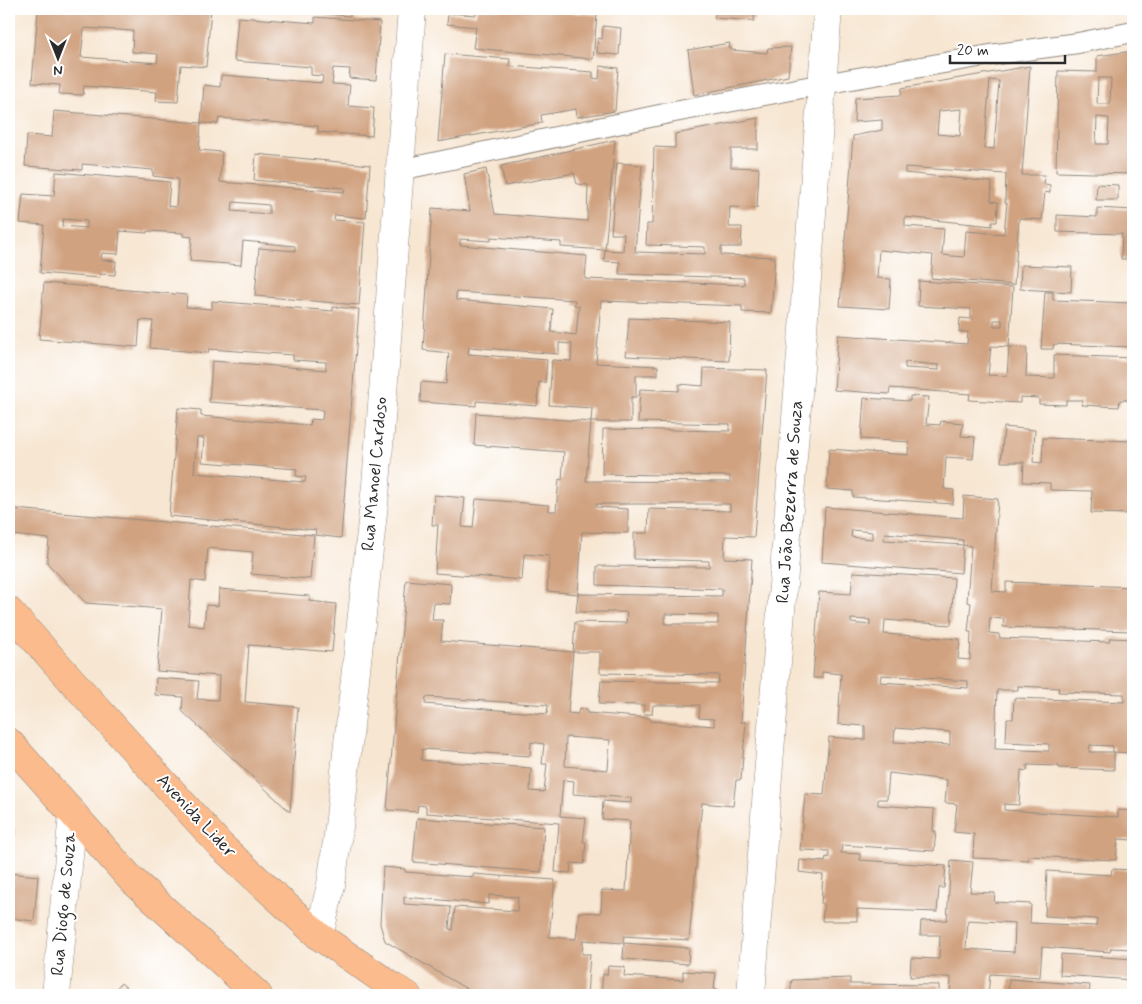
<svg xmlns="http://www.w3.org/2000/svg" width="1142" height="1004" font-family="Mynerve,sans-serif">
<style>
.building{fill:#d0a280;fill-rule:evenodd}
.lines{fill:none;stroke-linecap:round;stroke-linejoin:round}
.lane-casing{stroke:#91887e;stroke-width:22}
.street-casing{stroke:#91887e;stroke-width:29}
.primary-casing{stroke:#91887e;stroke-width:29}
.lane{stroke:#fff;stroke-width:20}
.street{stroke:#fff;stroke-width:28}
.primary{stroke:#fbbb8d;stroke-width:28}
.labels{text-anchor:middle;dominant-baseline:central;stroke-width:4;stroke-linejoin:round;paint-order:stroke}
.street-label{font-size:18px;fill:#2b2b2b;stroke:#fff}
</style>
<rect width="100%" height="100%" fill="#fff"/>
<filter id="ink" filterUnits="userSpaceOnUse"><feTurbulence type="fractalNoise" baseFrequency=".02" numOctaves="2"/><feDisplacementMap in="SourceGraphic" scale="10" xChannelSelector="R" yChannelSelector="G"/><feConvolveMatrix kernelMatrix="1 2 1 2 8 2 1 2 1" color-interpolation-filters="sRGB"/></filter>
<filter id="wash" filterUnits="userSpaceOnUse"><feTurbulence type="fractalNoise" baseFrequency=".0096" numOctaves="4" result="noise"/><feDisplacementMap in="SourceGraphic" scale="20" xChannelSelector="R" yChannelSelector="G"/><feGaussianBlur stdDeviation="1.12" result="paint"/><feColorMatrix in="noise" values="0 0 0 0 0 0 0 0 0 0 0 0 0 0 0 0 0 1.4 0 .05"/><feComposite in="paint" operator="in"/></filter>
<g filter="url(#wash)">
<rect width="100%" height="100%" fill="#f7e6d2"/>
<g id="blocks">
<g class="building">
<path d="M38,9H211L206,67L181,65L178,102L156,101L157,92L84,86L83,95L59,94L60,85L32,83ZM84,28L133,31L132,52L158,54L157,63L81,57Z"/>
<path d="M280,9H351L350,16L280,10Z"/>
<path d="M477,9H529L597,15L593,59L473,48L476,27L447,24L448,13L476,15Z"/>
<path d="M716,9H755L754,21L714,18Z"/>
<path d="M238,17L315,23V17L380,22L376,80L349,78L350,69L333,68L332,77H333L332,84L350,85L348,106L374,108L372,136L318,132V126L219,118L218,124L201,123L204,85L220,87L221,75L322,83L323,76L311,75V67L234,61Z"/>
<path d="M603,26L621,28L619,55L597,53L598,38L602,39Z"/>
<path d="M730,43L729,48H731V50L767,53L768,48L791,47L788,76L694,95L688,50Z"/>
<path d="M1133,51V174L1056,172L1058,71L1097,72V56ZM1098,78H1111L1110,104H1097ZM1097,117L1109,118L1108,144H1096Z"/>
<path d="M445,54L510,59L509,66L593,72V78L599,79L600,66L618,68L615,111L577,117L576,109L541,115L542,123L438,142Z"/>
<path d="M1030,66L1022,175H1045L1044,184L1050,185V193L1045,192L1042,220L1019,218L1014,285L931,278L933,255L879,250L877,278L891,279L889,309L840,306L853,136L882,130V120L854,122L855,98L901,95L902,88ZM990,80L999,81L994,149L984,148ZM962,109L960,136L937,134L939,111ZM905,167L1006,174L1005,203H1007L1004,234L966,231L964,257L942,255L944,229L905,226V217L992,226V222H997L998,202L991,201L992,182L905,173Z"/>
<path d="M54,111L201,123L199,150L222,152L220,182L344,192L345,188L254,180L256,154L370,165L366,218L335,215L334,220L365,222L359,305L255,296L259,248L295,251V246L243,241L241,265L190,261L192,237L183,236V233L147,231V233L120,231L118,254L102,253L101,260L116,261L115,275L100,274L99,278L40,273L44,225L20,223L23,194L54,196L56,172L170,182L168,206L176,207L178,179L153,176V170L82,164V170L25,166L27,135L52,137ZM233,202L269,205V214L232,211ZM63,219L87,221V228L62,226Z"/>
<path d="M758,118V149H731V167L759,168L757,208L730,207L729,227H742L741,247H721V255L775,257L771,313L742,312V306L601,301L596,363L658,366V375H636V397H631V422H591L586,481L730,482V476L602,474L603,429L730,431V424L638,422L640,389L679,391V384L703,386L704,368L767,370L754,537L725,536L724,558L752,559L741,722H746L741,780H736L733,806L702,803L689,940L624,936L623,943L583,940L582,954H590L587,995H477L385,941L380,924L383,867L405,869V872L473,877V874L555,880L549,937L576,939L579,912L601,913L602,890L626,891L630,821L602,819L603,801L631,803V798L573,794L574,781L563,780L560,816L586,818L583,842H586L584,864L571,863L570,873L555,872L559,823L426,813V806L418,805L417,812L387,810L406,580L451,584L450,604L434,603L432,620H443L441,641L573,652L568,713L578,714L579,708L587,709V713L650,718V721L714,726V719L699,718L700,705H653L652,714H644V705L599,704L601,681L718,683L719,675L600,673V652H573L575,622L626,623L627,612H576L578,594L547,591L549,556L524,554L522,580L435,573L438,525H432L434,495L465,498L462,527L473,528L476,499L549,505V511H556L559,479L562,480L564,452L474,445L476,413L591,422L592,408L549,405L552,360L571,361L572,344L559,343V354L469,347L468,354L547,360L545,383L539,382L537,406L476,401V406L420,402L421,382L446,384L449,353L423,350L432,208L470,211L464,174L486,169L495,214L587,221L588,185L577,184L574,173L505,186L501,166L615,140L605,250L561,247V242L491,237V241L460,239V245L587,256L585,279L744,285V278L619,274L620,262L604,261L605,250L623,251L624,234H611L617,163L642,165L635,252L705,254V247L646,245L647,224H652L654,147L675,148V134ZM456,292L575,300L574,305L579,306L576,335L551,332L553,309L456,300ZM596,504H730V511L649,509L648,533H634V559L709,561V567L597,566V585L722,589V596L578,594L582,532L628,533V509L596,507ZM665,614L718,615V624H665ZM426,697L548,705L547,714L425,704ZM566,737L610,740L608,770L565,766ZM531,742L544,744L542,764H547L544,792L530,791L531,768L421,760L422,749L530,756ZM489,895L518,897L517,911L455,907L453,930L449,929L451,907L404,904V897L489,904Z"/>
<path d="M1097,184L1118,185V200H1096Z"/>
<path d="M1097,208L1133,210V259H1121L1122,234L1057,232V215L1097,217Z"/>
<path d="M1021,265L1072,267L1071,292L1020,289Z"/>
<path d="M919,281L1013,287L1009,347L1027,348L1026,377L1054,378V355L1133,358V400H1120L1119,407L1082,405L1083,400H1066V405L1039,404V398L1020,397V403L969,400L970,394L890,388L889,394L834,390L838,335L967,344L968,332H959L960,318L971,319V309L918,306ZM994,320H1002V326H994ZM991,346L1009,347L1007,376L988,375ZM905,362L939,365V370L905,368Z"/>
<path d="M44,283L187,295L186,307L212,309V301L333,311V307L359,309L341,538L315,535L316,530L169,516L178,408L201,410V416L310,425L311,419L322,420L323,410L209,402L212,361L326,370V362L293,360V355L209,349L208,353L150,348L153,321L140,320L138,347L39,339ZM197,438H204L202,462L297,469L296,476L306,477L305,482L194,473Z"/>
<path d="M1045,292H1053V300L1133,303V347L1054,344L1053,349H1041Z"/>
<path d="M629,318L730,322L729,361L626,356Z"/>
<path d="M910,396L929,397L926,424L940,425L941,421L963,423L961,436L975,437L973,459L946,457L944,489L954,490L953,504L853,497V491L827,489L829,449L908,455L909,442L861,439L864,398L910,401Z"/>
<path d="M1004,427L1035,430L1033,462L1042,463L1043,438L1133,441V514L1091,513L1092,491L1050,490V483L1023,482L1024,462H1001Z"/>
<path d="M964,496L998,499L992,591L1006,592V582L1133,587L1132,631L1003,627L1004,619L990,618L989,633L999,634V638L1109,642L1110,638L1133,639V753L1113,752V746L1090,745L1089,752H1114V770L1059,768V766L1027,765V771L1021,770L1019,805L1004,804V810L1118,817V810L1133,811V840L1118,839L1116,860L1028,856L1029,860L973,858L974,834L954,832L957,804L945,803L947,780L889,773L887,799H878V805L934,809L933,831H936L934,851L842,845L841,853L860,854V860L946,866L944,888H939L937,912L857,909V921H822L824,904H821L823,875L799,872L800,860L825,862L826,857L829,858V851L800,850L805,794L824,795L829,737L865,740V726L838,724L841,674L822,672V678H813L819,592L851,594L853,572L954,578L951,625L885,620L884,634L960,639L958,659L970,660L971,632H968L971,603L967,602L971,546L963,545V540L885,533L884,540L963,545L961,573L822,562L825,507L963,518ZM852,530L872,532V539L851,537ZM851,619L870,620V625L851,623ZM881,675L968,681V688L880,682ZM1018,686L1059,688L1058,692L1124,694V702L1014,698L1013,719H1007L1006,742L1049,744V751L995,749L997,690H1018ZM895,728L950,732V745L894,742Z"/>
<path d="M15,509L314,535L310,579L251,574L253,552L208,548L205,582L191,580L188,625L204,627L206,605L218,606L219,589L310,596L309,601L336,604L332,652L249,645L245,702L298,707L290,812L182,711L183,697L155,695L156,678L199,681L197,699L218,700L219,676L157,671L162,609L86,603L47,563L49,539L12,535Z"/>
<path d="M417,818L544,827L541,872L413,862Z"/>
<path d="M9,829L15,830L10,871L9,870Z"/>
<path d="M951,860L973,862L970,892L995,893L994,902L1031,904L1030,923L1096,926L1097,919L1045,916L1047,871L1111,875L1112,869L1133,870V949L1111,948L1110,952L1042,947L1040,977L990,974L988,995H950L951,977H910L911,958L939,959L940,935H920L921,921L947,920ZM968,920L1015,923L1014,952L966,949Z"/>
<path d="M9,873L38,876L34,921L9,918Z"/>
<path d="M624,943L689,948L688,964L623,959Z"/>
<path d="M1061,954L1133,959V980L1060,975Z"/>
<path d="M608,966L625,967L624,976L683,980V971L716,973L714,989L719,990L718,995H601L603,974L607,975Z"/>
<path d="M850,978V984L939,985V995H790L792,980Z"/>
<path d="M1009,979L1090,985L1089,995H1008Z"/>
<path d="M121,983L135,995H110Z"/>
</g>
</g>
</g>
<g filter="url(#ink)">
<use href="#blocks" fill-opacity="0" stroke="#91887e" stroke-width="1"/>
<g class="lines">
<g class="lane-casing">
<path id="lane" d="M400,170L669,113L823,84L990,55L1078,43L1133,32"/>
</g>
<g class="street-casing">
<g id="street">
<path d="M319,936L331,885L339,827L376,485L412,9"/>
<path d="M56,995L73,813"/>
<path d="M751,995L828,9"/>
</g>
</g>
<g class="primary-casing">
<g id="primary">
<path d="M9,611L221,846L319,936L393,987L407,995"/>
<path d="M9,742L131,879L258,995"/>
</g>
</g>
<use href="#lane" class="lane"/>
<use href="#street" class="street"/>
<use href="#primary" class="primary"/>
</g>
</g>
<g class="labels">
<g class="street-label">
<text transform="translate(375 474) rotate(-85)">Rua Manoel Cardoso</text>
<text transform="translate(790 502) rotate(-86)">Rua João Bezerra de Souza</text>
<text transform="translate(196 816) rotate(47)">Avenida Lider</text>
<text transform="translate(64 904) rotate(-85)">Rua Diogo de Souza</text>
</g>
</g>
<rect width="1142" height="1004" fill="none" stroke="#fff" stroke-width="30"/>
<g transform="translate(58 58) rotate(180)" stroke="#ffffff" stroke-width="4" paint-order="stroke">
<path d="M0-4L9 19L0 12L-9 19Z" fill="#2b2b2b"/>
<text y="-8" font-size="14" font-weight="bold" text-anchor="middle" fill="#2b2b2b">N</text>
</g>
<path d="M950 55v8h115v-8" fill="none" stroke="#2b2b2b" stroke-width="2.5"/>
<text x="957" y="55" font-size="15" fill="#2b2b2b" stroke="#ffffff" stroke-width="4" paint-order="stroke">20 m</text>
</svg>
